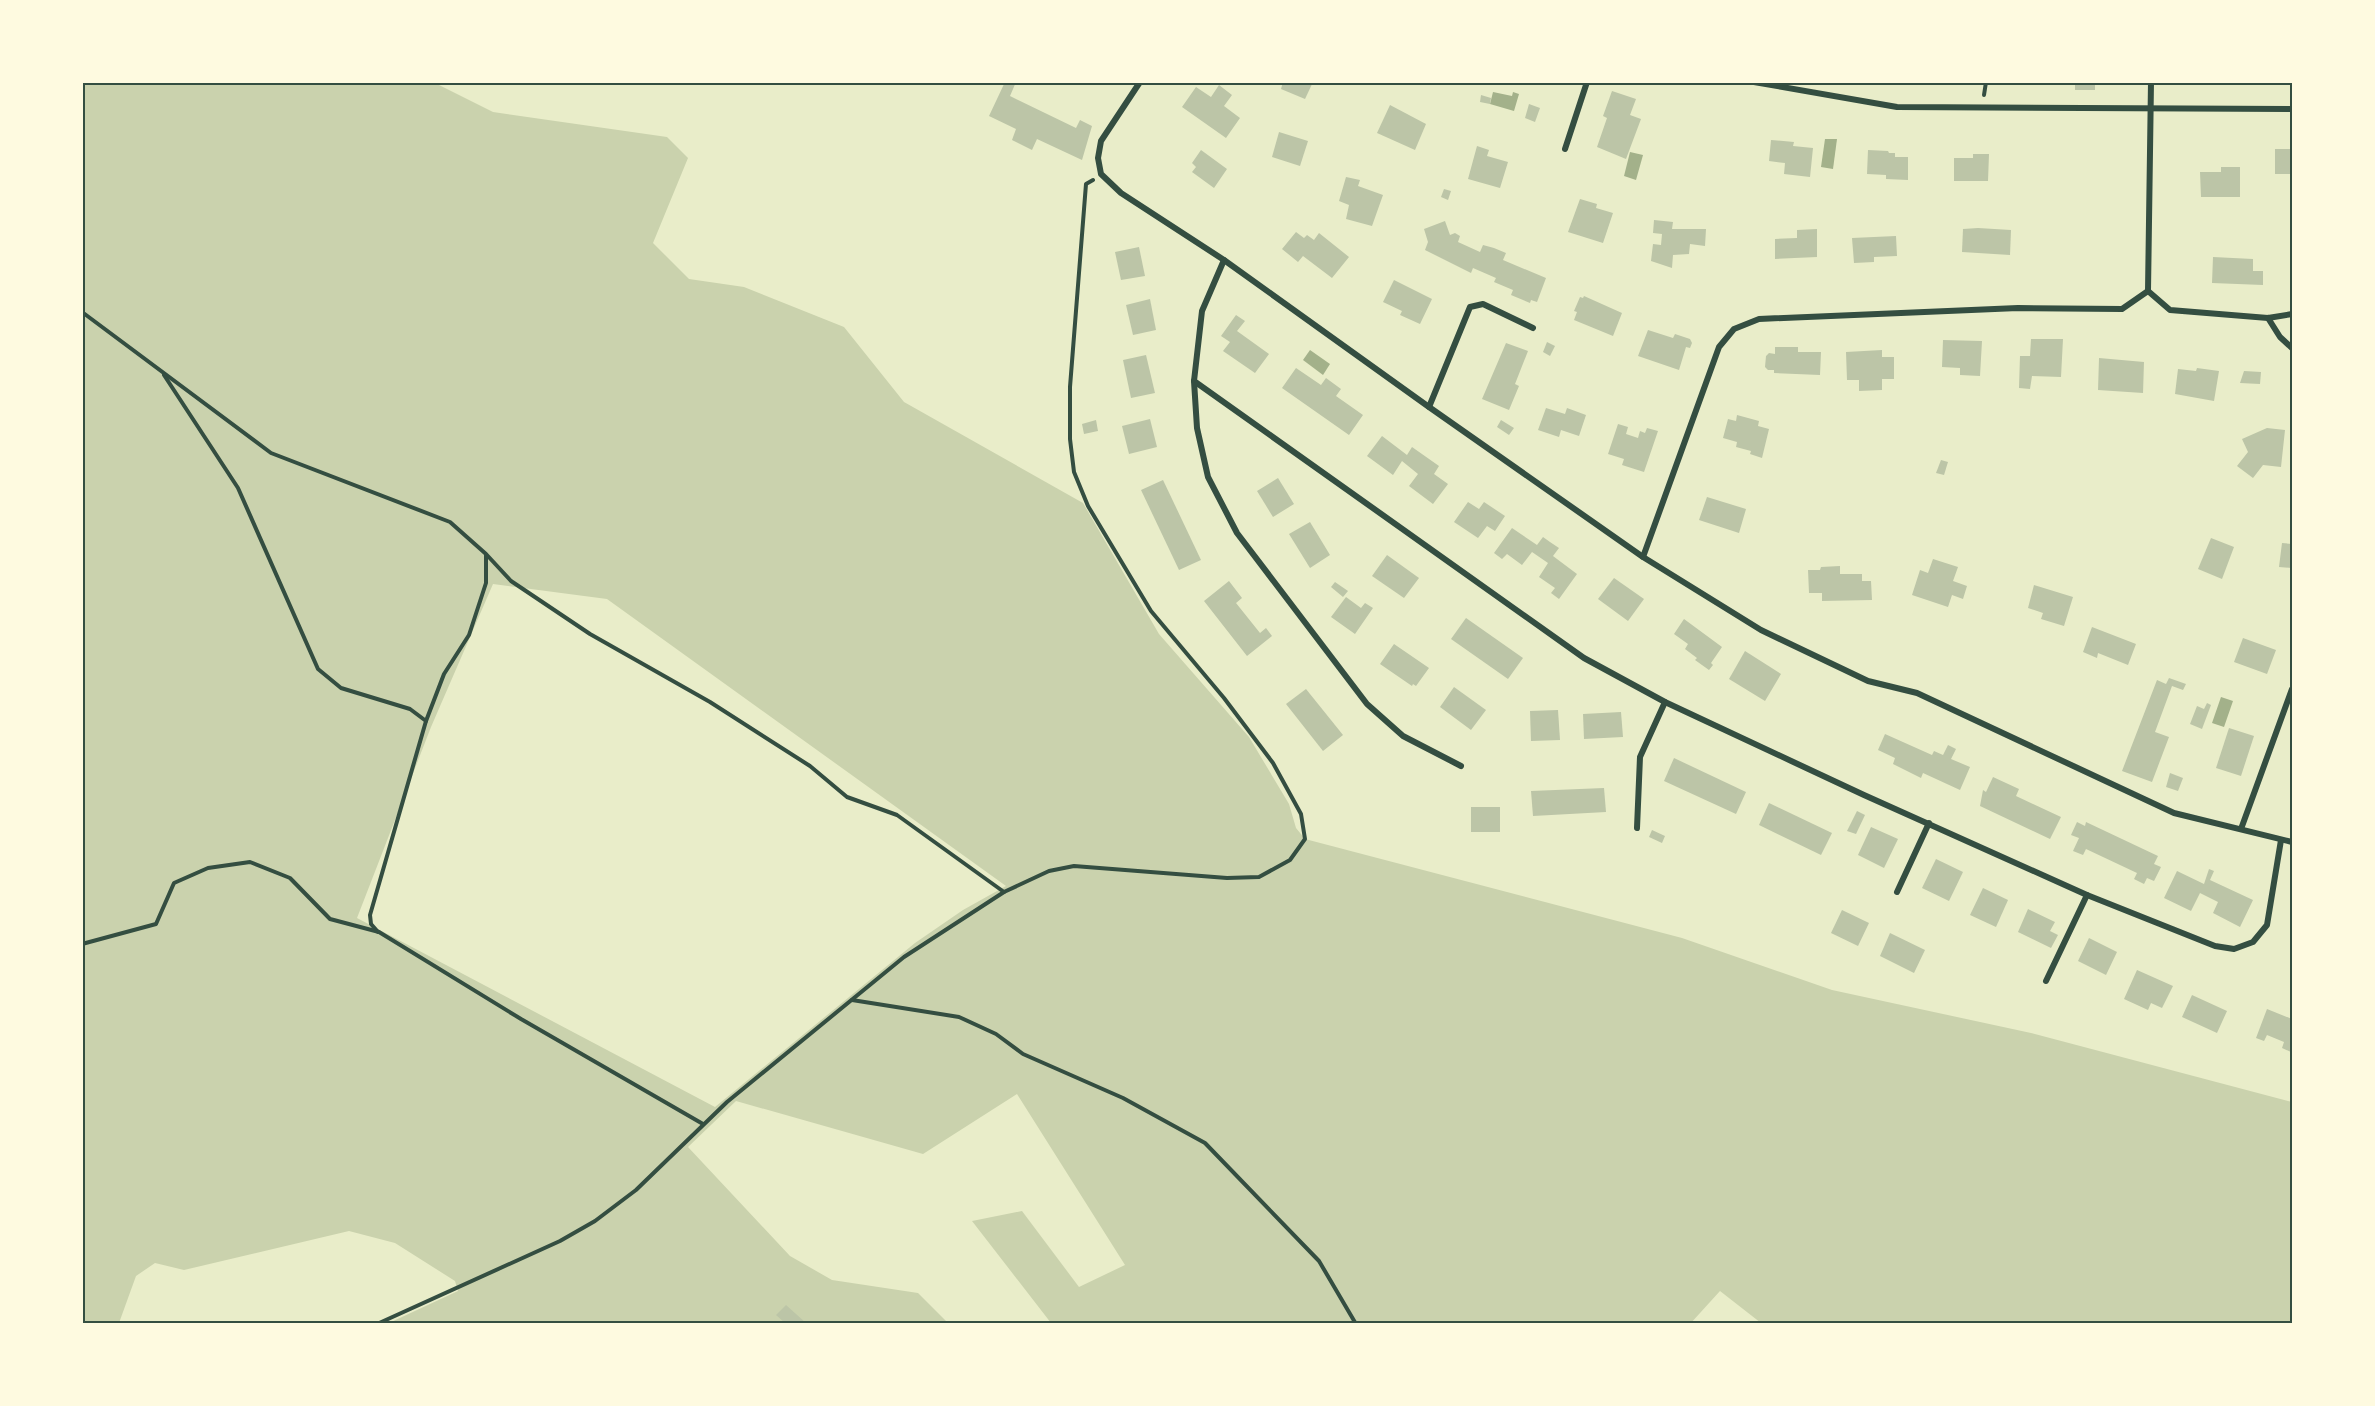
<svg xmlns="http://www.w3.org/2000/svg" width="2375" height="1406" font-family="Literata,serif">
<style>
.green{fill:#cad2ad;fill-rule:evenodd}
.water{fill:#a3b18a}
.building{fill:#bcc5a7}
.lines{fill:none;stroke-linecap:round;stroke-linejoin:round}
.path{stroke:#344e41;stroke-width:4}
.minor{stroke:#344e41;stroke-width:6}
.neatline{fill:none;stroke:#344e41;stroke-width:2}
</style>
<rect width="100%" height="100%" fill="#e9edc9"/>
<path class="green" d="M82,83H435L493,112L667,137L688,158L653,243L689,279L744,287L844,327L904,402L1083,503L1159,634L1249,737L1289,804L1296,828L1305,839L1682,938L1832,990L2031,1033L2292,1102V1323H1761L1720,1291L1690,1324L1051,1323L972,1221L1022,1211L1079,1287L1125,1265L1017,1094L923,1154L736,1101L688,1147L790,1256L832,1280L918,1293L948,1323H389L458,1291L455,1281L395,1243L349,1231L184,1270L155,1263L136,1276L119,1323H83ZM493,584L607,599L1006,886L963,910L915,943L715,1107L357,918L431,727Z"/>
<g class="water">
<path d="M1493,92L1512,96L1513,92L1519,94L1514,111L1490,104Z"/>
<path d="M1825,139H1837L1833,169L1821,167Z"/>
<path d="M1630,152L1643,155L1636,180L1624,176Z"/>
<path d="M1310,350L1330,364L1323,375L1303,360Z"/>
<path d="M2221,697L2233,701L2224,727L2212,723Z"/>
</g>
<g class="building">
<path d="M1005,82H1016L1010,96L1076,128L1080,120L1092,126L1082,160L1037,139L1032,150L1012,140L1016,129L989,116Z"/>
<path d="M1283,82H1313L1305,99L1281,89Z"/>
<rect x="2075" y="82" width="20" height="8"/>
<path d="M1219,85L1232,95L1224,106L1240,118L1226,138L1182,107L1196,87L1211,97Z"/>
<path d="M1612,91L1636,99L1630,115L1641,119L1626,159L1597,147L1607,118L1603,116Z"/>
<path d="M1481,95L1491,98L1490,104L1480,102Z"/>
<path d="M1529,104L1540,108L1535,122L1525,118Z"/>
<path d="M1390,105L1426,124L1415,150L1377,133Z"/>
<path d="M1279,132L1308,141L1300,166L1272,157Z"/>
<path d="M1771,140L1794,142L1793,146L1813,148L1810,177L1784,174L1785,163L1769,161Z"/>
<path d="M1477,146L1489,150L1487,156L1508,162L1500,188L1468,179Z"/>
<rect x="2275" y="149" width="17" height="25"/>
<path d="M1201,150L1227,169L1214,188L1192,172L1196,167L1192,163Z"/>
<path d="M1868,150L1888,151L1889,153H1895V157H1908V180L1886,179V175L1867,174Z"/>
<path d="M1973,154H1989L1988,181H1954V158H1973Z"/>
<path d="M2221,167H2240V197H2201L2200,172H2221Z"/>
<path d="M1346,177L1360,180L1358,186L1383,195L1372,226L1346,219L1349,205L1339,201Z"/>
<path d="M1444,189L1451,191L1448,200L1441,197Z"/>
<path d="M1580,199L1597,204L1596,208L1613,213L1603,243L1568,232Z"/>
<path d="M1654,220L1673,222L1672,229H1706L1705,246L1690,244L1689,254L1673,255L1672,268L1651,261L1653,244L1661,245L1662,234L1653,233Z"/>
<path d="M1445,221L1450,235L1455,233L1460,236L1458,242L1480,252L1483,245L1494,248L1506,253L1503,260L1546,278L1537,302L1531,300L1530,303L1511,295L1513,290L1494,282L1496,278L1473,268L1471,273L1425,250L1428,242L1424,229Z"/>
<path d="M1978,228L2011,230L2010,255L1962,252L1963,229Z"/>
<path d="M1817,229V257L1775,259V239L1797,238V230Z"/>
<path d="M1296,232L1304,238L1307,235L1314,240L1319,233L1349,257L1332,278L1303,256L1298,262L1282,249Z"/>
<path d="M1896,236L1897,256L1874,257V262L1854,263L1852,238Z"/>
<path d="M1139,247L1145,276L1121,280L1115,252Z"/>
<path d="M2213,257L2253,259V271H2263V285L2212,283Z"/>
<path d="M1394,280L1432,299L1420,324L1400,315L1402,311L1383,302Z"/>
<path d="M1584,296L1622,313L1613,336L1574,320L1577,312L1574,311L1580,297L1583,298Z"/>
<path d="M1150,299L1156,330L1133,335L1126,305Z"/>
<path d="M1236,315L1245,321L1237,331L1269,354L1255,373L1223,351L1230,342L1221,336Z"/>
<path d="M1648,330L1673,338L1675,334L1690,339L1692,343L1690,348L1686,347L1679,370L1638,356Z"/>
<path d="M2031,339H2063L2061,377L2032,376L2030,389L2019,388L2020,356H2030Z"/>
<path d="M1943,340L1982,341L1980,376L1960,375V368L1942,367Z"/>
<path d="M1547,342L1555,346L1550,356L1543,352Z"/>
<path d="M1506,343L1528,351L1515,384L1519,386L1509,410L1482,399Z"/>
<path d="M1775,347H1798V352H1821L1820,375L1774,373V370H1768L1765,367L1766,356L1769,353L1775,354Z"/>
<path d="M1882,350V357H1894V379H1882V390L1859,391V380H1847L1846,352Z"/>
<path d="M1146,355L1155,393L1131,398L1123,360Z"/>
<path d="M2099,358L2144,362L2143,393L2098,390Z"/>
<path d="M1296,368L1321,385L1326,378L1341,389L1336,396L1363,415L1349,435L1282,388Z"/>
<path d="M2197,368L2219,371L2214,401L2175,394L2178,369L2196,371Z"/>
<path d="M2244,371L2261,372L2260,384L2240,383Z"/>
<path d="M1546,408L1565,414L1567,408L1586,415L1579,436L1561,430L1559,437L1538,430Z"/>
<path d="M1737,415L1759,421L1758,426L1769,429L1762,458L1750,454L1751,451L1736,447L1737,442L1723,438L1728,419L1736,421Z"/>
<path d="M1150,419L1157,447L1129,454L1122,426Z"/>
<path d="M1096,420L1098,431L1084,434L1082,424Z"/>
<path d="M1501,420L1514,428L1509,435L1497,427Z"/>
<path d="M1618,424L1628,427L1626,434L1638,438L1640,431L1645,433L1647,428L1658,431L1644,472L1622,465L1624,459L1608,454Z"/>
<path d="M2267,428L2285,430L2281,467L2263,465L2253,478L2237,466L2248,452L2242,439Z"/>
<path d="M1382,436L1407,455L1412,447L1439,466L1434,474L1448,484L1433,504L1409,486L1418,474L1402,461L1393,475L1367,456Z"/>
<path d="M1941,460L1948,462L1944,475L1936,473Z"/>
<path d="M1278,478L1294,504L1273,517L1257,491Z"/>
<path d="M1163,480L1201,560L1179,570L1141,490Z"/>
<path d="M1707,497L1746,509L1739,533L1699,520Z"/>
<path d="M1468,502L1479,509L1484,502L1505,516L1495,531L1487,526L1478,538L1454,522Z"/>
<path d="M1310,522L1330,555L1310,568L1289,534Z"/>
<path d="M1512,528L1537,545L1543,537L1550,542L1559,548L1553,556L1577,574L1559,599L1551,593L1555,588L1539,577L1548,563L1532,552L1522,565L1507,554L1502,559L1494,553Z"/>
<path d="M2211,538L2234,547L2222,579L2198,569Z"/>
<path d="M2282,543L2292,544V568L2279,567Z"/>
<path d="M1387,555L1419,578L1404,598L1372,576Z"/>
<path d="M1933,559L1958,567L1953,581L1967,586L1963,599L1952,595L1948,607L1912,595L1920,570L1928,573Z"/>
<path d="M1840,566V574H1862V581H1871L1872,600L1822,601V593H1809L1808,570H1820L1821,567Z"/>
<path d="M1614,578L1644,599L1628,621L1598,599Z"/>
<path d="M1229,581L1242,598L1236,603L1260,633L1266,628L1272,636L1247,656L1204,601Z"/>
<path d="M1335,582L1348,591L1343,597L1331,587Z"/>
<path d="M2034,585L2073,597L2064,626L2041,619L2043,613L2028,608Z"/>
<path d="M1346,597L1361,608L1365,603L1373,608L1355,634L1331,617Z"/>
<path d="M1466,618L1523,658L1508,679L1451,639Z"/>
<path d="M1684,619L1722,647L1711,663L1713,665L1709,670L1695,660L1697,658L1685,649L1688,644L1674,634Z"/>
<path d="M2092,627L2136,644L2128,665L2098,653L2097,658L2083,652Z"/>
<path d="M2243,638L2276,650L2267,674L2234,662Z"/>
<path d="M1394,644L1429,668L1416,686L1413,684L1412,686L1380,664Z"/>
<path d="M1745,651L1781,674L1765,701L1729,679Z"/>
<path d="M2169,678L2186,684L2183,690L2172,686L2155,732L2169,737L2152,782L2122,771L2157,680L2166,684Z"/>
<path d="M1454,687L1486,710L1471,730L1440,707Z"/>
<path d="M1306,689L1343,735L1323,751L1286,704Z"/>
<path d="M2207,703L2211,705L2202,729L2190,724L2197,706L2204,709Z"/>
<path d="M1558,710L1560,740L1531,741L1530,711Z"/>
<path d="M1621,712L1623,737L1584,739L1583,714Z"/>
<path d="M2229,728L2254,736L2241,776L2216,768Z"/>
<path d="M1885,734L1932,755L1934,751L1943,755L1948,745L1956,749L1951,759L1970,767L1960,790L1923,773L1921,778L1893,764L1895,758L1878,750Z"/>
<path d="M1674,758L1746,792L1736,814L1664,781Z"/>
<path d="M2170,773L2183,778L2178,791L2166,787Z"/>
<path d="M1993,777L2019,789L2016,796L2061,817L2050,839L1980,806L1983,790L1986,792Z"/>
<path d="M1604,788L1606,812L1533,816L1531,791Z"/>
<path d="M1769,803L1832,833L1821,855L1759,825Z"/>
<rect x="1471" y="807" width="29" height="25"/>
<path d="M1857,811L1865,815L1856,834L1847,831Z"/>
<path d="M2077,822L2085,826L2086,822L2158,856L2154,864L2161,867L2154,881L2147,878L2144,884L2134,879L2137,873L2086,849L2083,855L2073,851L2079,838L2071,835Z"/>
<path d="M1871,827L1898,839L1884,868L1858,855Z"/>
<path d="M1652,830L1665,836L1662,843L1649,837Z"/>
<path d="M1936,859L1963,872L1949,901L1922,888Z"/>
<path d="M2209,869L2214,871L2210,880L2253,900L2240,927L2213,913L2218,902L2200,893L2191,911L2164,898L2177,871L2204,884Z"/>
<path d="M1983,888L2008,900L1996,927L1970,915Z"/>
<path d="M2028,909L2055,922L2050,931L2058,935L2051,948L2018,932Z"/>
<path d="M1842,910L1869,923L1858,946L1831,933Z"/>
<path d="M1890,933L1925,950L1914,973L1880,956Z"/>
<path d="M2089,938L2117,952L2106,975L2078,961Z"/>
<path d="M2137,970L2173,986L2162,1008L2151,1003L2148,1010L2124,999Z"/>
<path d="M2192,995L2227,1011L2217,1033L2182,1017Z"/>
<path d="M2267,1009L2292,1019L2291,1052L2282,1048L2284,1042L2267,1035L2264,1041L2256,1038Z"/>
<path d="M786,1305L806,1323H785L776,1315Z"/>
</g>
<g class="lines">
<g class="path">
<path d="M1984,95L1986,82"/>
<path d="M82,312L271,453L450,522L486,554L511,581L590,634L710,702L810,766L847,797L897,815L1004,892"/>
<path d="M164,375L238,488L318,669L341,688L410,709L426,721L370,915L371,924L378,932"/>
<path d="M426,721L444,674L469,635L486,583V555"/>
<path d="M82,944L156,924L174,883L208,868L250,862L290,878L330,919L379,932L521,1019L703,1124"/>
<path d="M852,1000L959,1017L996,1034L1023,1054L1123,1098L1205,1143L1319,1261L1356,1324"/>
<path d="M377,1324L560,1241L595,1221L636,1190L727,1102L904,957L1004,892L1049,871L1074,866L1227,878L1259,877L1290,860L1305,839L1301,814L1273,763L1224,698L1151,611L1088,506L1074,472L1070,439V387L1086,184L1093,180"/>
</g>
<g class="minor">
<path d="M1140,82L1101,141L1098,158L1101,174L1121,193L1224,260L1429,407L1643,557L1761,630L1868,681L1917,693L2174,813L2292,842"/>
<path d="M1754,82L1897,107L2292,109"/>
<path d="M1565,149L1587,82"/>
<path d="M1224,260L1202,311L1194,381L1584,658L1665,702L1864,795L2087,895L2215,946L2234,949L2253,942L2267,925L2281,840"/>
<path d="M2148,291L2170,310L2268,318L2292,314"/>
<path d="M2268,318L2280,337L2292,348"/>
<path d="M1194,381L1197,428L1208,477L1237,533L1367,704L1403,736L1461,766"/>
<path d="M1429,407L1470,307L1483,304L1533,328"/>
<path d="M1643,557L1719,347L1734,329L1759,319L2018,308L2122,309L2148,291L2151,82"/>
<path d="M1637,828L1640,757L1665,702"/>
<path d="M2241,829L2292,689"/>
<path d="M1897,892L1929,823"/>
<path d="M2046,981L2087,895"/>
</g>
</g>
<rect width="2375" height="1406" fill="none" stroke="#fefae0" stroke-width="168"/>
<rect x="84" y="84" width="2207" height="1238" class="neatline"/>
</svg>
